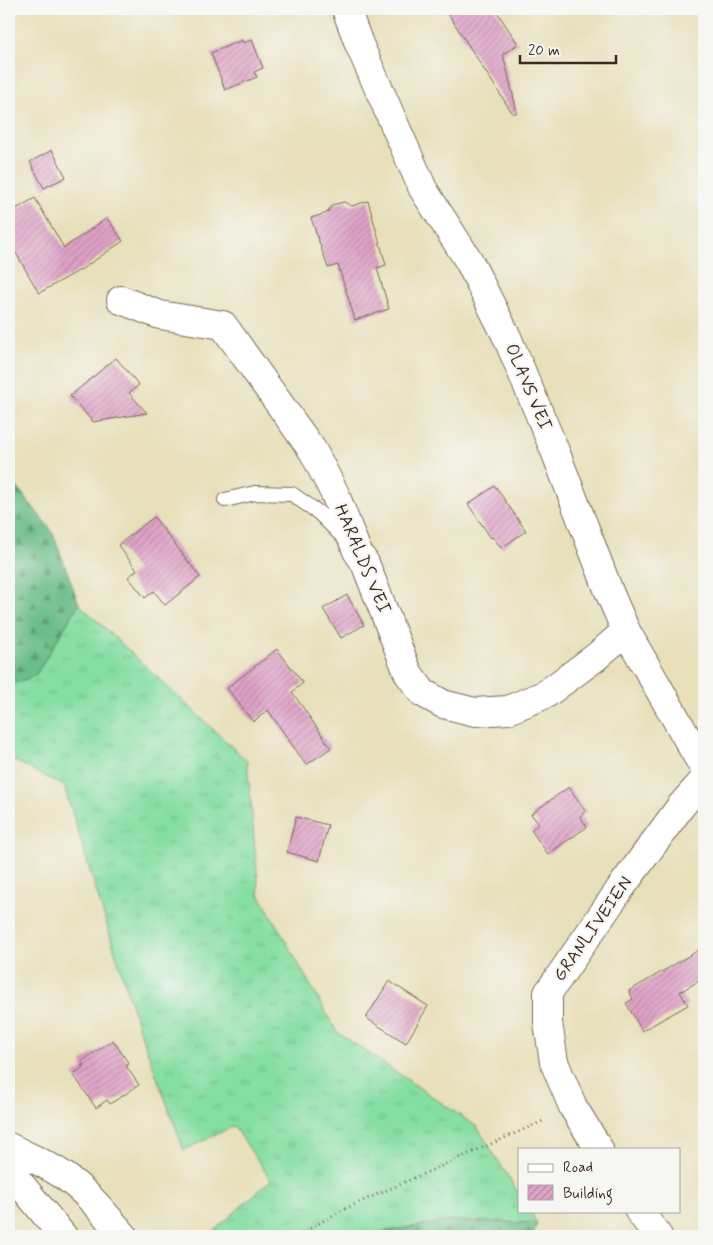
<svg xmlns="http://www.w3.org/2000/svg" width="713" height="1245" font-family="Mynerve,sans-serif">
<style>
.grass{fill:url(#grass-tufts);stroke:#608460}
.forest{fill:url(#forest-firs);stroke:#547454}
.building{fill:url(#building-hatch)}
.lines{fill:none;stroke-linecap:round;stroke-linejoin:round}
.service-casing{stroke:#786a55;stroke-width:16}
.minor-casing{stroke:#786a55;stroke-width:30}
.path{stroke:#786a55;stroke-width:3;stroke-dasharray:1 4;stroke-linecap:butt}
.service{stroke:#fff;stroke-width:14}
.minor{stroke:#fff;stroke-width:28}
.labels{text-anchor:middle;dominant-baseline:central;stroke-width:5;stroke-linejoin:round;paint-order:stroke}
.street-label{font-size:18px;fill:#3b2a1e;stroke:#f6f6f2}
</style>
<defs>
<pattern id="grass-tufts" width="24" height="20" patternUnits="userSpaceOnUse" patternTransform="scale(1.25)"><rect width="24" height="20" fill="#85dea3"/><path d="M3 7l-1-3M5 7V3M7 7l1-3M15 17l-1-3M17 17v-4M19 17l1-3" fill="none" stroke="#74bf8c"/></pattern>
<pattern id="forest-firs" width="22" height="20" patternUnits="userSpaceOnUse" patternTransform="scale(1.25)"><rect width="22" height="20" fill="#6cbd89"/><path d="M5 1l3.5 6h-7zM16 11l3.5 6h-7z" fill="#5a9a6f"/></pattern>
<pattern id="building-hatch" width="6" height="6" patternUnits="userSpaceOnUse" patternTransform="scale(1.25)"><rect width="6" height="6" fill="#dfa3c7"/><path d="M-1 1l2-2M0 6l6-6M5 7l2-2" fill="none" stroke="#b685a1"/></pattern>
</defs>
<rect width="100%" height="100%" fill="#f6f6f2"/>
<filter id="ink" filterUnits="userSpaceOnUse"><feTurbulence type="fractalNoise" baseFrequency=".02" numOctaves="2"/><feDisplacementMap in="SourceGraphic" scale="10" xChannelSelector="R" yChannelSelector="G"/><feConvolveMatrix kernelMatrix="1 2 1 2 8 2 1 2 1" color-interpolation-filters="sRGB"/></filter>
<filter id="wash" filterUnits="userSpaceOnUse"><feTurbulence type="fractalNoise" baseFrequency=".0096" numOctaves="4" result="noise"/><feDisplacementMap in="SourceGraphic" scale="20" xChannelSelector="R" yChannelSelector="G"/><feGaussianBlur stdDeviation="1.12" result="paint"/><feColorMatrix in="noise" values="0 0 0 0 0 0 0 0 0 0 0 0 0 0 0 0 0 1.4 0 .05"/><feComposite in="paint" operator="in"/></filter>
<g filter="url(#wash)">
<rect width="100%" height="100%" fill="#e8e0bb"/>
<path class="grass" d="M79,604L247,761L259,894L337,1032L477,1127L519,1194V1211H530L537,1223L451,1221L355,1236H208L271,1180L234,1126L184,1150L138,1026L64,786L9,758V685L35,676Z"/>
<g class="forest">
<path d="M9,477L52,531L79,604L35,676L9,685Z"/>
<path d="M451,1221L537,1223L533,1236H355Z"/>
</g>
<g id="blocks">
<g class="building">
<path d="M445,9H495L518,44L503,54L517,112L513,114Z"/>
<path d="M242,40L243,43L252,40L263,68L254,72L257,77L225,90L211,53Z"/>
<path d="M52,150L66,177L44,188L30,162Z"/>
<path d="M35,198L64,248L107,218L123,241L82,269L39,293L9,241V213Z"/>
<path d="M368,201L386,265L377,268L389,309L355,320L338,265L328,268L311,218L327,213L332,205L344,202L352,206Z"/>
<path d="M116,358L139,385L129,393L147,413L93,422L70,396Z"/>
<path d="M495,486L526,531L501,548L493,537L491,538L468,504Z"/>
<path d="M154,517L200,577L165,605L154,591L145,598L128,577L137,570L118,545Z"/>
<path d="M347,595L364,625L341,638L323,609Z"/>
<path d="M277,649L303,683L292,692L331,748L306,765L268,710L253,722L227,688Z"/>
<path d="M569,787L586,812L580,816L587,827L548,854L531,830L539,824L531,814Z"/>
<path d="M296,817L328,825L319,861L287,852Z"/>
<path d="M704,947V978L680,992L688,1005L642,1031L626,1003L633,999L629,991Z"/>
<path d="M389,981L428,1006L406,1043L366,1018Z"/>
<path d="M113,1040L129,1064L126,1066L139,1085L110,1104L107,1100L96,1108L73,1074L83,1068L81,1066L84,1065L81,1062Z"/>
</g>
</g>
</g>
<g filter="url(#ink)">
<use href="#blocks" fill-opacity="0" stroke="#786a55" stroke-width="1"/>
<g class="lines">
<g class="service-casing">
<path id="service" d="M225,500L255,493L292,494L319,513L346,540"/>
</g>
<g class="minor-casing">
<g id="minor">
<path d="M346,9L359,44L423,189L469,261L507,337L555,451L610,594L626,631L704,768"/>
<path d="M121,300L160,315L223,325L313,451L335,494L357,551L365,563L408,673L423,693L443,704L475,712L508,710L546,694L596,657L626,631"/>
<path d="M9,1147C28,1157 50,1165 67,1178C89,1194 106,1216 124,1236"/>
<path d="M599,1149L573,1107L554,1062L548,1023V993L620,889L681,806L704,780"/>
<path d="M9,1170L63,1236"/>
<path d="M639,1211L658,1236"/>
</g>
</g>
<path class="path" d="M297,1236L342,1210L545,1120"/>
<use href="#service" class="service"/>
<use href="#minor" class="minor"/>
</g>
</g>
<g class="labels">
<g class="street-label">
<text transform="translate(528 387) rotate(67)">OLAVS VEI</text>
<text transform="translate(362 559) rotate(67)">HARALDS VEI</text>
<text transform="translate(593 929) rotate(-55)">GRANLIVEIEN</text>
</g>
</g>
<rect width="713" height="1245" fill="none" stroke="#f6f6f2" stroke-width="30"/>
<rect x="518" y="1148" width="162" height="65" fill="#f6f6f2" stroke="#aba49d"/>
<rect x="528" y="1164" width="25" height="8" fill="#ffffff" stroke="#aba49d"/>
<text x="563" y="1172" font-size="15" fill="#3b2a1e">Road</text>
<rect x="528" y="1185" width="25" height="15" fill="url(#building-hatch)" stroke="#aba49d"/>
<text x="563" y="1198" font-size="15" fill="#3b2a1e">Building</text>
<path d="M520 55v8h96v-8" fill="none" stroke="#3b2a1e" stroke-width="2.5"/>
<text x="528" y="55" font-size="15" fill="#3b2a1e" stroke="#f6f6f2" stroke-width="4" paint-order="stroke">20 m</text>
</svg>
